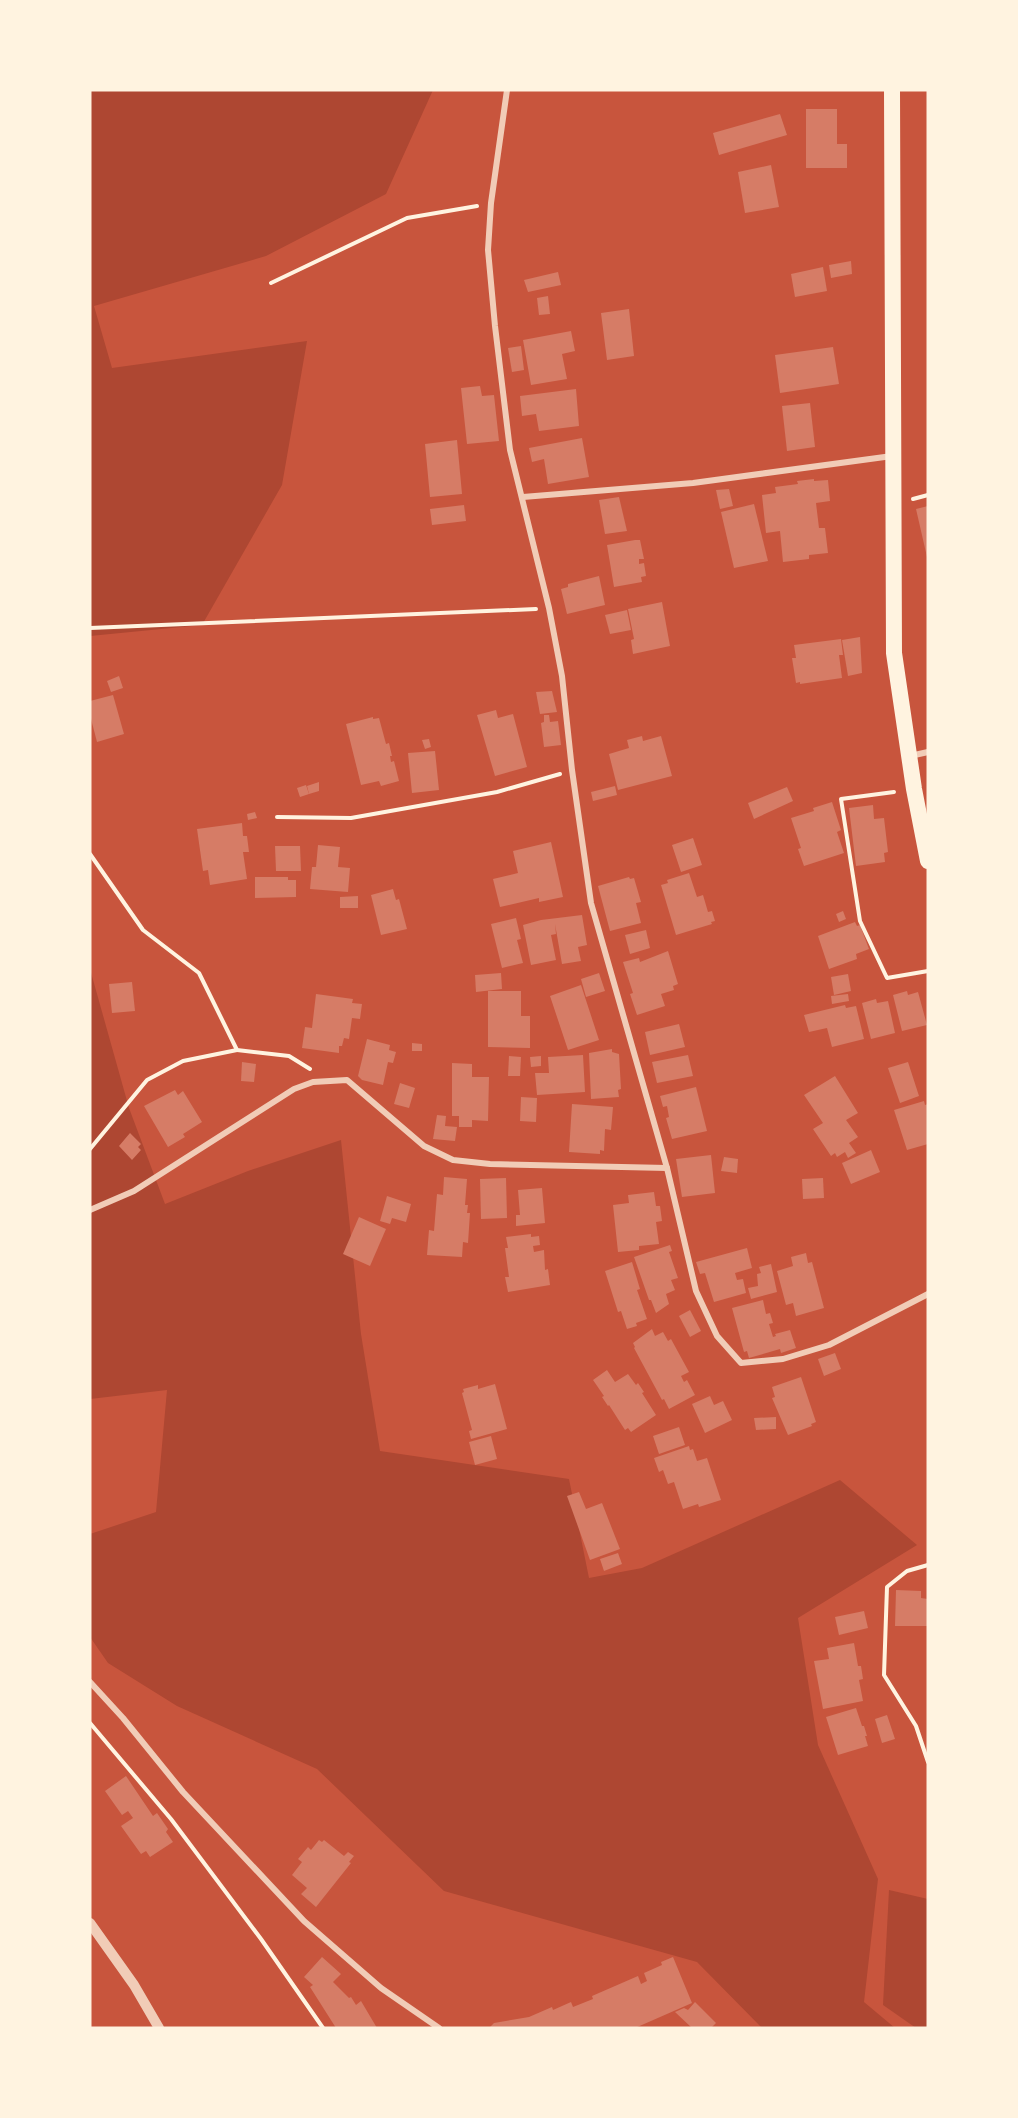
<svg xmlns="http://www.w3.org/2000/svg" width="1018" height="2118" font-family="'Titillium Web',sans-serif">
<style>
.green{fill:#ae4732}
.building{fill:#d67c66}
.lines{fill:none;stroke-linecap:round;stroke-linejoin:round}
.path{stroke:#fff3e0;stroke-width:4}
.minor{stroke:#f1ccb7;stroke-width:6}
.tertiary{stroke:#f1ccb7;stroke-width:10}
.trunk{stroke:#fff3e0;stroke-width:16}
</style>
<rect width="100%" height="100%" fill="#c8553d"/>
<g class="green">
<path d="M90,90H433L386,194L266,256L94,306L112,368L307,341L282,485L202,625L90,636Z"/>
<path d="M90,969L129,1108L165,1204L248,1171L341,1140L361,1334L380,1451L569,1479L589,1578L642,1568L840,1480L917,1545L798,1618L818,1745L878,1879L864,2002L895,2028H762L697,1962L444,1891L317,1769L177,1706L108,1663L90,1637V1534L156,1512L167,1390L90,1399Z"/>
<path d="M889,1890L928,1899V2028H916L883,2005Z"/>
</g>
<g class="building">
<path d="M806,109H837V144H847V168H806Z"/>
<path d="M780,114L787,135L719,155L713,133Z"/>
<path d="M771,165L779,207L745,213L738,172Z"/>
<path d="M851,261L852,274L831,278L829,265Z"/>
<path d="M823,267L827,291L795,297L791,274Z"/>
<path d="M558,272L561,285L528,292L524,280Z"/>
<path d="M548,296L550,314L539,315L537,298Z"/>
<path d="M629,309L634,356L607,360L601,313Z"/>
<path d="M571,331L575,351L562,354L567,379L531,385L523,340Z"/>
<path d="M521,346L524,370L512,372L508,348Z"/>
<path d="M833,347L839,384L780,393L775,355Z"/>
<path d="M480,386L482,396L494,395L499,441L467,444L461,388Z"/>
<path d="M576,389L579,426L539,431L536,414L522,416L520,396Z"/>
<path d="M810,403L815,447L787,451L782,406Z"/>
<path d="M582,438L589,477L548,484L544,459L532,462L529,448Z"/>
<path d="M457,440L462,494L430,497L425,444Z"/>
<path d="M814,479V481L828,480L830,501L816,503L819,528H825L828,553L809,555V559L783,562L780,531L766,533L762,495L776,493L775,487L798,484L797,481Z"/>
<path d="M729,489L733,506L720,509L716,490Z"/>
<path d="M619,497L627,531L605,534L599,500Z"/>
<path d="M754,504L768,561L734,568L721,512Z"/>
<path d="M464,505L466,521L432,525L430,509Z"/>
<path d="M928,506V557H927L916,509Z"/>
<path d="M635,540H640L644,559H639V564L644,563L646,576L641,577L642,582L614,587L607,545Z"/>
<path d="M599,576L605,605L567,614L561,589L568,587V584Z"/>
<path d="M662,602L670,646L633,654L631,640L634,639L628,609Z"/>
<path d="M627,610L631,630L610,634L605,615Z"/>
<path d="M860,637L862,673L848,676L842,640Z"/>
<path d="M841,639L843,655H839L842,678L800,684V682L796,683L792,658H796L794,645Z"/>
<path d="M119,676L123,688L111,692L107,681Z"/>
<path d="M552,691L557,712L540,714L536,692Z"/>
<path d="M113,695L124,734L97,742L90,715V701Z"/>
<path d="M496,710L498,718L513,714L527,767L495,776L477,715Z"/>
<path d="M544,715H549L550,722L558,721L561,745L544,747L541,723L544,722Z"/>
<path d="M373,717V719L379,718L386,744L389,743L392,756H390L391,762L394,761L399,781L381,786L379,781L361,785L346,724Z"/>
<path d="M642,736L643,741L661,736L672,776L618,790L609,754L629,748L627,740Z"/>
<path d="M429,739L431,747L425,749L422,740Z"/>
<path d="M435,751L439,790L412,793L408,753Z"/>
<path d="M319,782V791L309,794L307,786Z"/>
<path d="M306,785L309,794L300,797L297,788Z"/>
<path d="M615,786L617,795L593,801L591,792Z"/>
<path d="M787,787L793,801L754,819L748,803Z"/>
<path d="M832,802L841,830L837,832L844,853L804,866L798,849L801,848L791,818L814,811L813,808Z"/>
<path d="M873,805L874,819L884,818L888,852L884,853L885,862L856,866L849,808Z"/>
<path d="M255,812L257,818L248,820L247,814Z"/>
<path d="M242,823L243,836H247L249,852H243L247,879L210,885L208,870L203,871L197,829Z"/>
<path d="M693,838L702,865L681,872L672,845Z"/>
<path d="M551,842L563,897L539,902V898L500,907L493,879L518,873L513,851Z"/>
<path d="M318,845L340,847L338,867L350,868L348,892L310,889L312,867H316Z"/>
<path d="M275,846H300L301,871H276Z"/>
<path d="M689,873L697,897L703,895L708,912L712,911L715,921L711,922L712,924L676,935L661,885L668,883L667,880Z"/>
<path d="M255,877H288V880H296V897L255,898Z"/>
<path d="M629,877L630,879L634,878L641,902L636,903L641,923L610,931L598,886Z"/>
<path d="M393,889L396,900L399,899L407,929L381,935L371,895Z"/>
<path d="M358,896V908H340V897Z"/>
<path d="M843,911L846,919L839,922L836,914Z"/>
<path d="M582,915L587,945L578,947L581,961L562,964L555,924L556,934L551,935L556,960L531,965L523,925L541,920Z"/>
<path d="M516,918L521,939L517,940L523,963L502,968L491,924Z"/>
<path d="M855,922L857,926L860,925L869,949L856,954L857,959L829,969L818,936Z"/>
<path d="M646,930L650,948L630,954L625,935Z"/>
<path d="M668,951L678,984L673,986L674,990L661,994L665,1006L637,1015L630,994L633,993L623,962L639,958L640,962Z"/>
<path d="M501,973L502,989L476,992L475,975Z"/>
<path d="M599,973L605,991L586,997L581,979Z"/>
<path d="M848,974L851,991L834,995L831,977Z"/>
<path d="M132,982L135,1011L112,1013L109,984Z"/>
<path d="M581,985L599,1040L568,1050L550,996Z"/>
<path d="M488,991H521V1016H530V1048L488,1047Z"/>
<path d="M907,991L908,995L918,992L927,1025L902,1031L893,995Z"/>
<path d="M316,994L353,999L352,1003L362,1004L360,1019L352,1018L349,1039L344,1038L342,1046H339V1053L302,1048L305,1027L312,1028Z"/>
<path d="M848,994L849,1001L832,1004L831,996Z"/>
<path d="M876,999L877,1003L888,1001L895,1033L871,1039L862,1003Z"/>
<path d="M845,1005L846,1008L856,1006L864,1039L832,1047L827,1028L809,1032L804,1015Z"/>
<path d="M679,1024L685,1047L650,1055L645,1032Z"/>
<path d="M367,1039L390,1045L389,1050L396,1052L393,1063L388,1062L383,1085L362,1080L358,1076Z"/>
<path d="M412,1043L422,1044V1051H412Z"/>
<path d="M612,1049V1052L619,1054L621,1089L618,1090L619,1097L591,1099L589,1053Z"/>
<path d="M583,1055L585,1092L537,1095L535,1073H549L548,1057Z"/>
<path d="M688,1055L693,1076L657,1083L652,1062Z"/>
<path d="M509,1056L521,1057L520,1076H508Z"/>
<path d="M541,1056V1066L531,1067L530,1057Z"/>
<path d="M242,1062L256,1064L254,1082L241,1081Z"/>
<path d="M908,1062L919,1096L900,1103L888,1068Z"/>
<path d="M452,1063L472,1064V1077H489L488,1121L472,1120V1127H459V1116H452Z"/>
<path d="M835,1076L858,1113L846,1120L858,1137L849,1143L856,1153L848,1158L845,1152L837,1157L835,1153L831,1156L813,1129L823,1123L804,1095Z"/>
<path d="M400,1083L415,1088L409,1108L394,1104Z"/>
<path d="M696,1087L707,1131L672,1139L666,1118L669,1117L667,1106L663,1107L660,1096Z"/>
<path d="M175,1090L178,1095L183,1091L202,1122L183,1134L185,1137L168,1147L144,1106Z"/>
<path d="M521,1097L537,1098L536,1122L520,1121Z"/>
<path d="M924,1101L925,1105L928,1104V1144L907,1150L894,1110Z"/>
<path d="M572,1104L613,1107L611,1130L605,1129L604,1151L600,1150V1154L569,1152Z"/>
<path d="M437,1115L446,1116L445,1126L457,1127L455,1141L433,1139Z"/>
<path d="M130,1133L141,1144L138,1147L141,1150L132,1160L119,1146Z"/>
<path d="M871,1150L880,1172L851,1184L842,1163Z"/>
<path d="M711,1155L715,1193L682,1197L676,1159Z"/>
<path d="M724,1157L738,1159L737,1173L721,1171Z"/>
<path d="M444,1177L467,1179L465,1205H468L467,1213H470L468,1243L463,1242L462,1257L427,1255L429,1230L434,1231L437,1194L443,1195Z"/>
<path d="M506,1178L507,1218L481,1219L480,1179Z"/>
<path d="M823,1178L824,1198L803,1199L802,1179Z"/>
<path d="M542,1188L545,1223L516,1226V1215H520L518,1190Z"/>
<path d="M654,1192L656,1206H660L662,1221L656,1222L659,1244L639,1246V1250L618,1252L613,1205L629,1203L628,1195Z"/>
<path d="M387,1196L411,1204L406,1222L392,1218L390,1224L380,1221Z"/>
<path d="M359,1217L386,1229L370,1266L343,1254Z"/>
<path d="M531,1234V1237L539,1236L540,1245L533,1246L534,1252L544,1250L545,1270L548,1269L550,1285L508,1292L505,1277H509L505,1248H508L506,1237Z"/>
<path d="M670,1245L672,1251L669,1252L678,1278L671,1280L675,1290L666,1294L669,1304L656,1313L651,1300H649L634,1257Z"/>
<path d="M747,1248L752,1268L735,1273L737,1280L743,1279L746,1293L714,1302L705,1273L700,1274L696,1262Z"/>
<path d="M806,1253L808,1263L812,1262L824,1308L796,1316L793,1303L786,1305L777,1271L793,1266L791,1257Z"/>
<path d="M632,1262L640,1289L637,1290L647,1319L636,1323L637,1326L627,1329L621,1311L618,1312L605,1271Z"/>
<path d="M771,1264L777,1292L751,1299L748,1288L758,1286L757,1274L761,1273L759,1267Z"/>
<path d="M763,1300L766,1314L770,1313L773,1323L769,1324L773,1337L776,1336L775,1334L790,1330L796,1348L781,1353L780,1349L749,1358L747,1351L744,1352L732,1308Z"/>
<path d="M690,1310L701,1331L690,1337L679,1316Z"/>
<path d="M652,1329L655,1336L663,1332L668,1341L671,1339L689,1372L681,1376L684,1382L687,1380L695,1395L669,1409L664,1399L662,1400L634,1348L635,1347L633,1343Z"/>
<path d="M835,1353L841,1369L824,1376L818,1359Z"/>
<path d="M607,1370L615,1382L628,1374L636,1385L638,1383L644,1392L642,1393L656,1415L631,1432L628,1428L625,1430L609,1405L608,1406L602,1397L604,1396L593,1380Z"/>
<path d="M801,1377L816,1422L811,1424L812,1426L788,1435L772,1398L775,1397L772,1387Z"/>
<path d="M495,1384L507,1429L471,1439L469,1431L472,1430L462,1393L464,1392L463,1389L478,1385V1389Z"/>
<path d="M710,1396L714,1405L723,1401L732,1420L705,1433L692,1404Z"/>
<path d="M776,1417V1429L756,1430L754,1418Z"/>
<path d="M679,1427L685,1445L659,1454L653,1436Z"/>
<path d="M491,1436L497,1459L475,1465L469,1442Z"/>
<path d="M689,1446L690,1450L693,1449L697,1461L707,1458L721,1500L699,1507L698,1504L683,1509L674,1482L668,1484L663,1470L659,1472L654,1458Z"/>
<path d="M579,1492L586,1509L602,1503L620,1549L590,1560L567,1496Z"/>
<path d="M618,1553L622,1564L604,1571L600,1559Z"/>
<path d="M896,1590L921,1591V1598L928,1599L927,1626H895Z"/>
<path d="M864,1611L868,1628L839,1635L835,1617Z"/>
<path d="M854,1643L858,1666H861L863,1679L859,1680L863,1701L823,1709L814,1661L829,1659L827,1648Z"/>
<path d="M856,1708L862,1726H864L867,1736H865L868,1746L838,1755L826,1717Z"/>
<path d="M887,1715L895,1739L882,1743L875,1719Z"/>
<path d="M126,1776L153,1816L157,1813L168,1829L166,1832L173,1842L150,1857L146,1851L141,1854L121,1826L133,1818L128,1811L122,1815L105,1791Z"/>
<path d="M319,1840L322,1842L324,1840L344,1856L348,1852L354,1856L349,1862L351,1863L316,1907L301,1894L307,1888L292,1875L302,1862L298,1859L308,1847L311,1850Z"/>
<path d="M322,1957L341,1974L333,1982L349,1998L351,1997L356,2005L361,2001L377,2028H336L310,1987L313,1985L304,1977Z"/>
<path d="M673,1957L692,2003L635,2028H489L494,2023L529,2017L552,2007L553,2010L571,2002L573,2007L593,1999L592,1996L638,1976L641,1984L647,1981L644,1973L662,1965L661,1962Z"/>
<path d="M695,2002L716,2023L711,2028H692L675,2012L684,2008L688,2010Z"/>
</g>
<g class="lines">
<g class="path">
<path d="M271,283L407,218L477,206"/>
<path d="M913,499L928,495"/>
<path d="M90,628L536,609"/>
<path d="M894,792L841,799L860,921L887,978L928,971"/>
<path d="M277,817L351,818L497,792L560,774"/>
<path d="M90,854L143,930L199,973L237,1050L289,1056L310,1069"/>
<path d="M90,1149L147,1080L183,1061L237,1050"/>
<path d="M928,1565L907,1571L887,1587L884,1675L916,1726L928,1762"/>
<path d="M90,1723L171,1819L261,1939L323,2028"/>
</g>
<g class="minor">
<path d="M507,90L491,203L488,250L495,326L510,450L549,608L562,676L572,770L591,903L667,1168L696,1291L717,1336L741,1363L783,1359L829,1345L928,1294"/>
<path d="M523,497L693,483L892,456"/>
<path d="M910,756L928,752"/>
<path d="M90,1210L134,1191L294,1089L313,1082L347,1080L424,1146L453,1160L490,1164L667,1168"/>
<path d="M90,1682L123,1718L183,1792L304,1921L381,1988L439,2028"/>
</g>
<path class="tertiary" d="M90,1923L134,1985L159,2028"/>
<path class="trunk" d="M892,90L894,653L914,789L928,861"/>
</g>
<rect width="1018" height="2118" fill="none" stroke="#fff3e0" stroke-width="183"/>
</svg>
